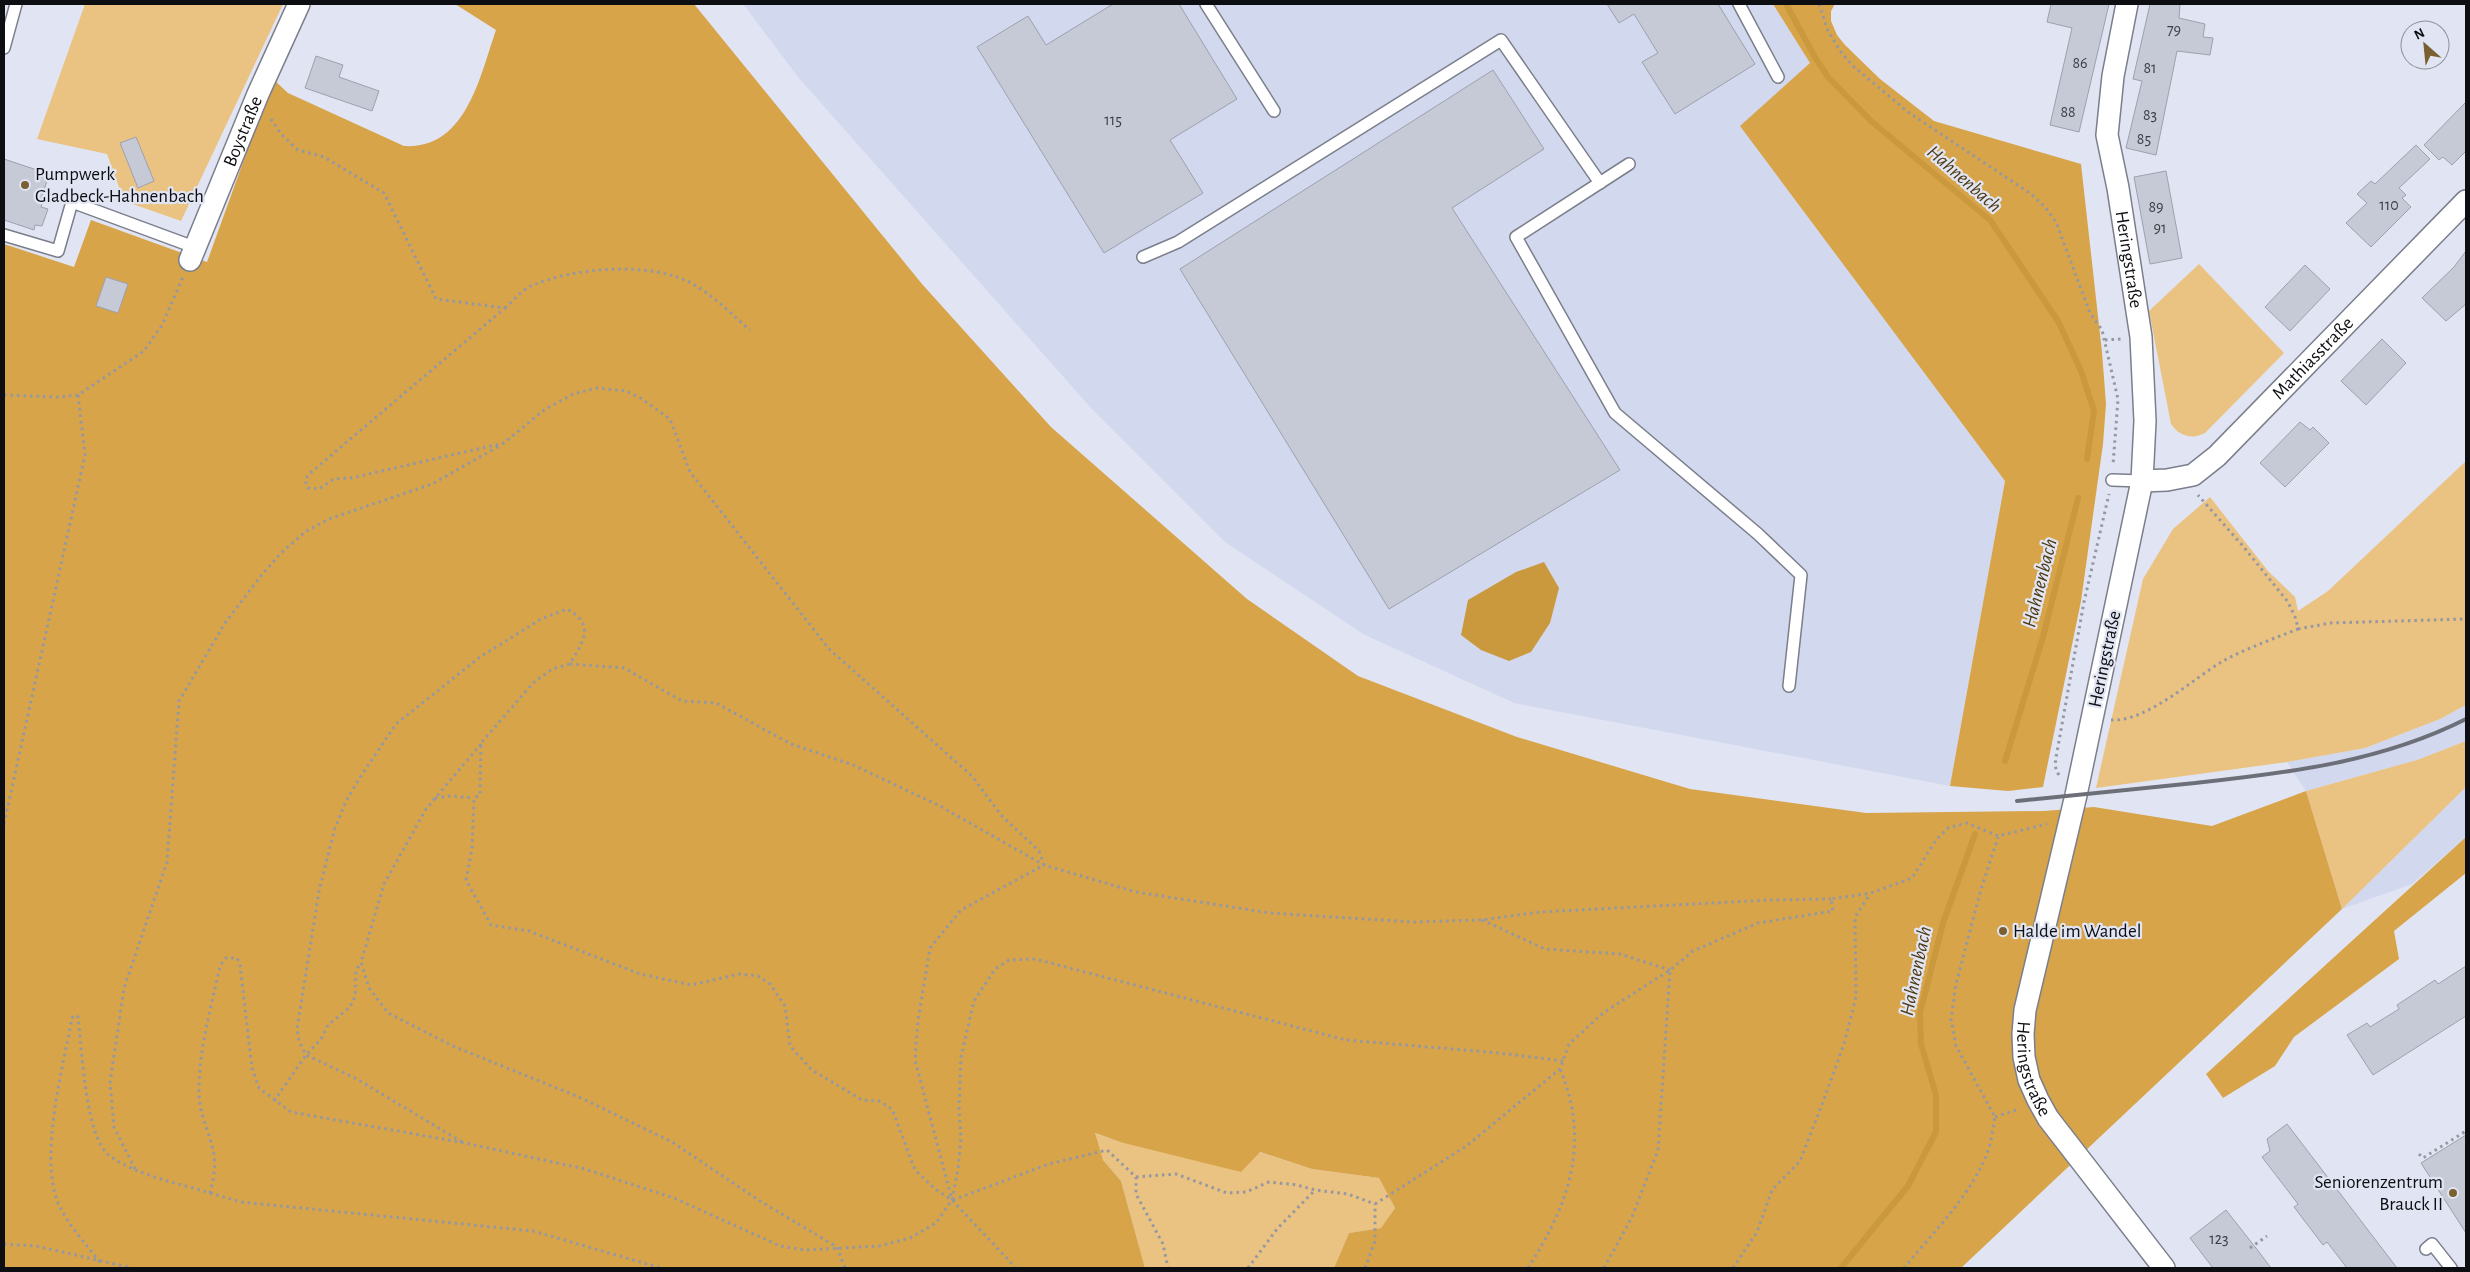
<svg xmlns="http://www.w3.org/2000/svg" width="2470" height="1272" font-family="'Alegreya Sans',sans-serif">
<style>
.built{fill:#d2d8ed}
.green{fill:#eac281}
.forest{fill:#d7a449}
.water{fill:#cb993d}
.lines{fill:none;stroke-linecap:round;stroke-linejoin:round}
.stream{stroke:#cb993d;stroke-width:6}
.building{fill:#c6cad7;stroke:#9da1ae}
.service-casing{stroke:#7b7e8b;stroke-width:14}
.minor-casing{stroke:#7b7e8b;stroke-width:24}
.path{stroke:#9598a3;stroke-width:3;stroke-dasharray:2.5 4;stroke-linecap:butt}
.service{stroke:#fff;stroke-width:11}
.minor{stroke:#fff;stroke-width:21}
.rail{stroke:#6d6f78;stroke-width:4}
.poi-dot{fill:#7a5f31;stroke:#e1e5f3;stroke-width:2}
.labels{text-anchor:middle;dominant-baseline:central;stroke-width:4.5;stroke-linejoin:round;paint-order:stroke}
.number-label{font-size:16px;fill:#3b3d43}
.street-label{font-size:19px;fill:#0d0e12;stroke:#e1e5f3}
.poi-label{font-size:19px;fill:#0d0e12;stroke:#e1e5f3;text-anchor:start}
.water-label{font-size:20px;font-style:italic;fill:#4e3912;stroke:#e1e5f3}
</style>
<rect width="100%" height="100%" fill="#e1e5f3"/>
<g class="built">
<path d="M743,4H1773L1810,63L1741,126L2005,481L1950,786L1514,703L1365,635L1225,542L1090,407L798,77Z"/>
<path d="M2466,705V741L2417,760L2306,791L2287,762L2365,748L2440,719Z"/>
<path d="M2466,787V837L2412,884L2342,909Z"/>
</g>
<g class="green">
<path d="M85,4H283L181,221L124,201L107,154L37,139Z"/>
<path d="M2199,264L2284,353L2205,433C2192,440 2179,436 2171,424L2149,311Z"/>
<path d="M2466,461V705L2440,719L2365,748L2287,762L2096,788L2143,579L2173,529L2210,497L2268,571L2295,597L2298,611L2328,591Z"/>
<path d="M2466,741V787L2342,909L2306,791L2417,760Z"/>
<path d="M1094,1133L1120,1142L1259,1152L1312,1169L1379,1178L1395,1208L1381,1228L1349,1233L1334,1268H1145L1121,1181L1103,1160Z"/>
</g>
<g class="forest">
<path d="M455,4H694L922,284L1051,427L1247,599L1358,676L1517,737L1690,789L1866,813L2044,811L2094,807L2212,826L2306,791L2342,909L1961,1268H1334L1349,1233L1381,1228L1395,1208L1379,1178L1312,1169L1260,1152L1241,1172L1120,1142L1095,1133L1103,1160L1121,1181L1145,1268H4V244L74,267L91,220L207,262L273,79L288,93L404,146C466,150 480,76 496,30Z"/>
<path d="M1773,4H1835L1831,11V21L1837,35L1845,45L1880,79L1934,121L2081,164L2102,352L2106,404L2103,444L2081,601L2043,787L2008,791L1950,786L2005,481L1740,126L1810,63Z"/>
<path d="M2466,837V873L2394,931L2399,959L2294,1037L2275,1066L2223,1098L2206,1074Z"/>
</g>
<path class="water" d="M1544,562L1559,588L1550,623L1531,652L1509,661L1481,650L1461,635L1468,600L1516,572Z"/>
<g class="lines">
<g class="stream">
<path d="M1786,4L1816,59L1828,77L1871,121L1990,220L2058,321L2081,371L2094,411L2087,459"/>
<path d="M2005,761L2043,637L2078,498"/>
<path d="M1841,1268L1908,1186L1936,1132V1095L1921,1044L1920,1013L1943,923L1975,834"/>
</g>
</g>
<g class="building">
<path d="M1113,4H1179L1237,99L1170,140L1203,193L1104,253L977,47L1028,16L1046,45Z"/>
<path d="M1607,4H1718L1755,64L1675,114L1642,62L1658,53L1634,14L1619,23Z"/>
<path d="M2051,4H2109L2079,132L2050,125L2072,28L2047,22Z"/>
<path d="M2150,4H2180L2179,18L2205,24L2203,37L2213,38L2210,55L2177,51L2156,155L2126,148L2142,81L2133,79Z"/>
<path d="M316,56L343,65L339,77L379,91L372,111L305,88Z"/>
<path d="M1493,70L1544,149L1452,208L1620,470L1389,609L1180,269Z"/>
<path d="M2466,102V151L2452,165L2443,157L2439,160L2424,145Z"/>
<path d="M136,137L154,181L138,188L120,143Z"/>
<path d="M2416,145L2430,159L2399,188L2406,195L2402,198L2411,207L2371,247L2346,223L2367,203L2357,194L2371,181L2375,184Z"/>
<path d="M4,159L49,174L42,197L44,198L41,207L48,209L42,226L35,225L34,230L4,220Z"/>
<path d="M2166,171L2182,258L2150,264L2134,177Z"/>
<path d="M2466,251V304L2446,321L2422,298L2454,267Z"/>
<path d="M2305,265L2330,289L2290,331L2265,307Z"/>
<path d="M106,277L128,284L118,313L96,306Z"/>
<path d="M2382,339L2406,363L2366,405L2341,381Z"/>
<path d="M2300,422L2310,430L2313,427L2329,443L2285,487L2260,463Z"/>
<path d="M2466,966V1016L2373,1075L2347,1035L2367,1023L2370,1027L2399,1009L2397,1005L2435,980L2438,984Z"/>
<path d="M2287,1124L2397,1268H2347L2327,1242L2323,1245L2294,1207L2298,1204L2262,1157L2270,1151L2267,1139Z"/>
<path d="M2466,1135V1233L2421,1163Z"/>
<path d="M2226,1210L2259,1252L2271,1268H2213L2190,1238Z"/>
</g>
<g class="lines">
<g class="service-casing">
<g id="service">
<path d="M1206,4L1274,111"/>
<path d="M1739,4L1778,77"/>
<path d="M4,48L16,4"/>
<path d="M1629,164L1516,237L1615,413L1758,534L1801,575L1789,686"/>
<path d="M4,235L58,251L72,202L194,247"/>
<path d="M1143,257L1178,242L1501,40L1600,183"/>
<path d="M2112,480L2142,481"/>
<path d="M2426,1249L2432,1244L2451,1268"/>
</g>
</g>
<g class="minor-casing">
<g id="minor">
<path id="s1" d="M2127,4L2113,76L2107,135L2118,188L2141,337L2145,421L2142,481L2076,795L2025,1010L2023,1034L2024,1057L2029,1080L2038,1100L2048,1118L2164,1268"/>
<path id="s2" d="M190,260L258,94L299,4"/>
<path id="s3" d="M2142,481L2167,480L2193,475L2217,456L2466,201"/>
</g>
</g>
<g class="path">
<path d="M1819,4L1828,31L1841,52L1853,66L1908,112L2031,194L2045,207L2056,222L2090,313L2102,330L2118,399L2113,465"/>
<path d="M271,119L281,134L298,150L324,157L384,193L436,299L505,308L309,474L305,480L308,488L319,489L334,479L351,478L504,443L544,410L573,394L597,388L626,391L642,399L670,419L690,472L829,649L972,776L1001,815L1039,851L1044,865L961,910L930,948L918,1020L915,1060L952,1200"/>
<path d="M505,308C513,301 522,290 531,286C574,267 652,261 693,284C714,296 732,315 750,330"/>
<path d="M2105,340L2121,339"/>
<path d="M4,395L57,397L78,395"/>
<path d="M2298,629L2330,623L2466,619"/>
<path d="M570,664L624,668L682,701L716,703L791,744L853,765L938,805L1044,865L1136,892L1270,913L1413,922L1481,920L1540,912L1770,900L1831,899"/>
<path d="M2111,720C2147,722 2194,678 2223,661C2247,648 2273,639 2298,629L2296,619L2288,602L2242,545L2198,495"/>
<path d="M481,744L426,809L384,884L361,962L369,988L388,1013L455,1047L579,1097L672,1142L760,1201L837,1247L845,1268"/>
<path d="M2059,775C2054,768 2055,762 2057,752L2084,602L2109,494"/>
<path d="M435,798L450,796L474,798"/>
<path d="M4,824L85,455L78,395L144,351L162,325L183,277"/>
<path d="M1482,920L1545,949L1620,954L1670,970"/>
<path d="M274,1101L306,1055L321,1039L328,1025L350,1007L355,997L356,970L361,963"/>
<path d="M1995,1117L2019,1109"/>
<path d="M462,1142L357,1079L306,1055L299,1041L297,1029L319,891L335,828L346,801L361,776L396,724L480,657L541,619L567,609C596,625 583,641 570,664L552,669L533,683L481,743L480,795L474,798L472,848L466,880L491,925L529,931L640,974L691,985L739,974L758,976L770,984L785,1006L790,1046L812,1070L862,1100L879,1101L892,1109L915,1170L935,1189L952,1200L1016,1268"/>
<path d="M2419,1154L2423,1158L2466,1131"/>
<path d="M135,1169L114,1127L110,1083L124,988L167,862L179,701L225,623L260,577L280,554L305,532L329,519L432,484L501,445"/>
<path d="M1136,1177L1176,1174L1227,1193L1246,1192L1269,1182L1297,1185L1315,1190L1348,1194L1375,1204"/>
<path d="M210,1193L241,1202L533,1231L661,1268"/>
<path d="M953,1200L1049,1164L1107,1150L1136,1177V1194L1163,1244L1168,1268"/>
<path d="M1375,1204L1465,1147L1560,1069L1569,1044L1603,1013L1670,970L1693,951L1758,923L1833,911L1831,899L1871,893L1912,878L1936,840L1948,828L1967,823L1998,836L2047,824"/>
<path d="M4,1244L36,1246L132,1268"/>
<path d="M2250,1248L2267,1236"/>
<path d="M100,1262C85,1243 68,1225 58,1203C39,1156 63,1067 72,1018L76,1015L78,1017C82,1048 85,1139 110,1156C138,1176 178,1183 210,1193C213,1181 216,1168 214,1155C211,1135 200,1117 199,1095C198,1052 211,1008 220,966L226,958H237L240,965L252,1068L259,1088L291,1112L465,1143L585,1169L674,1198L780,1246L805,1250L879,1246L910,1238L936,1223L952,1200L958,1169L961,1137L959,1109L961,1057L974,1001L995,969L1009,960L1035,959L1346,1040L1499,1053L1563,1061"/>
<path d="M1248,1268L1277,1229L1315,1190"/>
<path d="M1365,1268L1375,1241V1204"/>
<path d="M1528,1268C1569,1204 1591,1143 1560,1069"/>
<path d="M1604,1268L1632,1217L1658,1150L1670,970"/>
<path d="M1733,1268L1757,1232L1772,1190L1800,1161L1823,1102L1844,1044L1856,997L1855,917L1870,894"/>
<path d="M1904,1268C1934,1231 1973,1194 1989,1148C1992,1138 1993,1127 1995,1117L1956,1046L1951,1019L1956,984L1981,889L1998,837"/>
</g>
<use href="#service" class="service"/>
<use href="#minor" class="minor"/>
<path class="rail" d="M2017,801C2077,795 2136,789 2195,783C2288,773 2381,762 2466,719"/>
</g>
<g class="poi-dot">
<circle cx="25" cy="185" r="5"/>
<circle cx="2003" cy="931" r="5"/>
<circle cx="2453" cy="1193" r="5"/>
</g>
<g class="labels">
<g class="number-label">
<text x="2174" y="30">79</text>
<text x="2080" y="63">86</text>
<text x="2150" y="68">81</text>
<text x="2068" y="112">88</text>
<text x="2150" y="115">83</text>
<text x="1113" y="120">115</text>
<text x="2144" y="139">85</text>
<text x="2389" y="205">110</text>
<text x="2156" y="207">89</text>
<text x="2160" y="228">91</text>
<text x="2219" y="1239">123</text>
</g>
<g class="street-label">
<text stroke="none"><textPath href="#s2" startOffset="139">Boystraße</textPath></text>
<text stroke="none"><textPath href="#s1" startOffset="259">Heringstraße</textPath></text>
<text stroke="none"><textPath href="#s3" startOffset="219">Mathiasstraße</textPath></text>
<text transform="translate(2105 659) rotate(-78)">Heringstraße</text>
<text stroke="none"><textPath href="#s1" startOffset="1084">Heringstraße</textPath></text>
</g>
<g class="poi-label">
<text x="35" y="174">Pumpwerk<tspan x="35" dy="22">Gladbeck-Hahnenbach</tspan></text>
<text x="2013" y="931">Halde im Wandel</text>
<text x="2443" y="1182" text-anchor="end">Seniorenzentrum<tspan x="2443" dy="22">Brauck II</tspan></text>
</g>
<g class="water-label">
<text transform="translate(1964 179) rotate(41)">Hahnenbach</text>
<text transform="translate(2040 583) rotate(-76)">Hahnenbach</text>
<text transform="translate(1916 971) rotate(-78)">Hahnenbach</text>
</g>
</g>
<rect width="2470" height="1272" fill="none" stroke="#0d0e12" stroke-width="10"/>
<g transform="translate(2425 45) rotate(333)"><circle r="24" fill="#e1e5f3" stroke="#8c8f99"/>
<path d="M0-4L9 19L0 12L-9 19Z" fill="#7a5f31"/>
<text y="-8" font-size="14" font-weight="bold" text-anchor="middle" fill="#0d0e12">N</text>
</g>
</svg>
